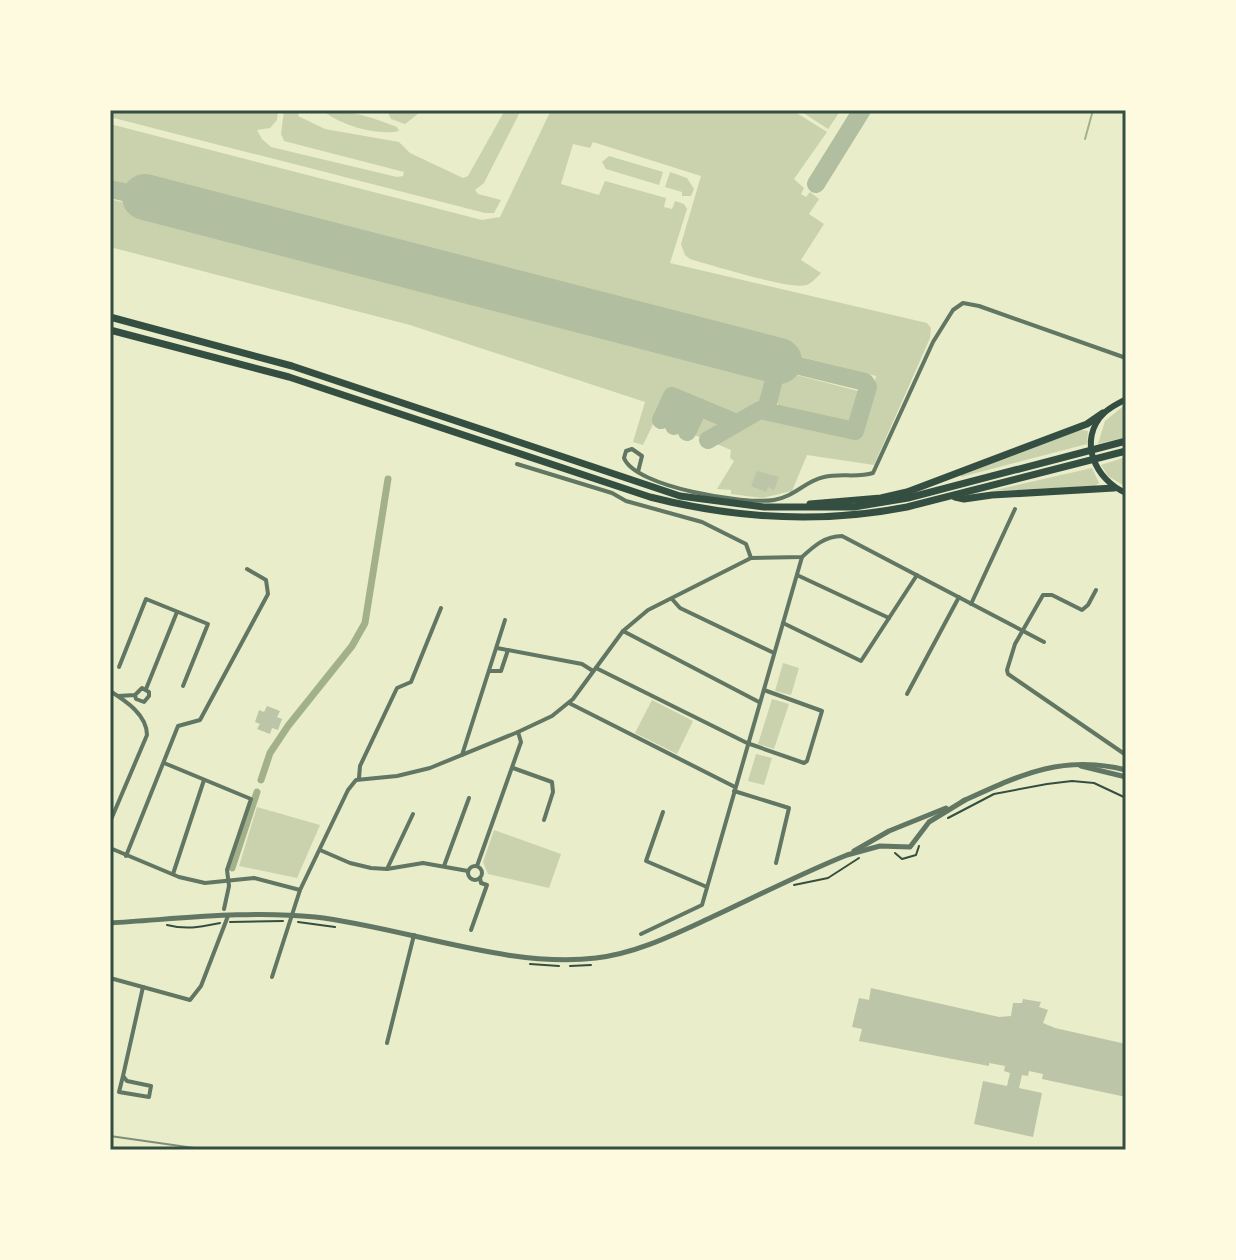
<svg xmlns="http://www.w3.org/2000/svg" width="1236" height="1260" font-family="Manrope,sans-serif">
<style>
.green{fill:#cad2ad}
.lines{fill:none;stroke-linecap:round;stroke-linejoin:round}
.stream{stroke:#a3b18a;stroke-width:2}
.canal{stroke:#a3b18a;stroke-width:7}
.taxiway{stroke:#b2bea0;stroke-width:18}
.runway{stroke:#b2bea0;stroke-width:46}
.building{fill:#bcc5a7}
.path{stroke:#344e41;stroke-width:2}
.minor{stroke:#617663;stroke-width:4}
.tertiary{stroke:#617663;stroke-width:5}
.secondary{stroke:#344e41;stroke-width:6}
.trunk{stroke:#344e41;stroke-width:7}
.rail{stroke:#7c8e77;stroke-width:2}
.neatline{fill:none;stroke:#344e41;stroke-width:3}
</style>
<rect width="100%" height="100%" fill="#e9edc9"/>
<g class="green">
<path d="M110,110H278L277,120L270,128L257,130L262,139L271,147L397,177L403,176L404,172L284,141L281,134L284,110H300L298,116L325,129L399,142L410,153L463,178L468,176L505,110H521L484,183L475,190L478,194L501,200L494,213H485L110,117Z"/>
<path d="M322,110C349,110 372,117 397,127L399,131C376,136 340,125 322,110Z"/>
<path d="M387,110H423L405,124L391,119Z"/>
<path d="M551,110H792L827,132L794,179L804,188L801,194L806,197L810,192L819,199L809,214L824,224L801,260L821,273C817,277 812,283 807,285C790,290 711,265 690,259L685,255L681,244L701,176L593,142L590,148L573,144L561,184L599,195L605,181L666,198L664,207L672,209L675,201L684,204L687,209L670,263L927,323L931,328L930,338L874,465L807,455L792,491L762,498L731,494V490L717,489L734,461L730,458L731,450L712,442L754,417L763,414L860,438L876,376L110,180V124L482,220L500,217Z"/>
<path d="M799,110H841L828,129Z"/>
<path d="M609,156L663,172L659,185L606,169L602,162Z"/>
<path d="M670,172L687,178L694,189L691,196H682V192L665,187Z"/>
<path d="M110,199L770,368C779,392 754,408 737,419L669,391L643,445L633,442L645,402L410,325L110,247Z"/>
<path d="M781,371L862,392L863,396L855,424L847,427L781,409L774,398Z"/>
<path d="M1126,404V437L1098,444L1105,421Z"/>
<path d="M704,413L729,423L704,439L690,433L697,416Z"/>
<path d="M1081,430L1088,431L1087,444L961,477V474Z"/>
<path d="M1126,457V487L1108,476L1101,465Z"/>
<path d="M1092,468L1099,483L1095,486L991,491Z"/>
<path d="M783,663L799,668L791,695L775,691Z"/>
<path d="M772,699L789,704L774,749L758,744Z"/>
<path d="M652,700L693,721L677,754L635,733Z"/>
<path d="M756,754L772,758L764,785L748,781Z"/>
<path d="M257,807L320,825L297,878L239,866Z"/>
<path d="M494,830L561,854L549,888L488,874L483,862Z"/>
</g>
<g class="lines">
<path class="stream" d="M1085,139L1093,110"/>
<g class="canal">
<path d="M261,780L270,753L288,726L352,646L365,623L388,479"/>
<path d="M232,868L257,792"/>
</g>
<g class="taxiway">
<path d="M816,184L862,110"/>
<path d="M110,189L145,197"/>
<path d="M661,420L672,396L737,423"/>
<path d="M674,426L686,402"/>
<path d="M687,432L699,407"/>
<path d="M708,440L760,410L855,431L868,387L865,382L779,361L766,410"/>
</g>
<path class="runway" d="M145,197L779,361"/>
</g>
<g class="building">
<path d="M757,471L779,477L774,490L768,487L766,492L751,486Z"/>
<path d="M267,706L280,711L277,717L282,719L278,730L272,728L270,734L257,729L260,724L255,722L259,710L264,712Z"/>
<path d="M871,988L999,1017L1011,1016L1013,1003H1022L1023,999L1041,1002L1039,1007L1048,1010L1043,1023L1055,1028L1126,1044V1097L1042,1079L1043,1074L1029,1071L1028,1076L1022,1075L1019,1088L1042,1093L1033,1137L974,1124L983,1081L1007,1086L1010,1073L1004,1071L1005,1066L989,1063V1066L859,1041L862,1029L852,1027L859,998L869,1000Z"/>
</g>
<g class="lines">
<g class="path">
<path d="M948,818L994,794L1047,784L1072,781L1094,783L1126,798"/>
<path d="M895,853L902,859L916,855L919,846"/>
<path d="M794,885L828,878L859,858"/>
<path d="M230,922L283,921"/>
<path d="M298,922L335,927"/>
<path d="M167,925C187,930 200,927 220,923"/>
<path d="M530,964L559,966"/>
<path d="M570,966L591,965"/>
</g>
<g class="minor">
<path d="M517,464L612,493L626,501L702,522L746,544L751,558"/>
<path d="M638,472L642,456L632,449L626,451L624,458C635,487 745,505 774,500C796,496 805,481 824,477C840,473 858,478 873,473L933,342L953,310L963,303L979,306L1126,358"/>
<path d="M797,575L889,618"/>
<path d="M1096,590L1088,605L1082,610L1052,595H1043L1015,644L1007,670L1008,674L1126,755"/>
<path d="M672,599L680,608L774,653"/>
<path d="M971,604L1015,509"/>
<path d="M783,623L861,661L917,575"/>
<path d="M623,631L759,702"/>
<path d="M497,648L582,664L593,671"/>
<path d="M119,667L146,599L208,624L183,686"/>
<path d="M596,668L747,743L804,763L807,761L822,711L764,690"/>
<path d="M490,671H501L508,650"/>
<path d="M146,689L177,612"/>
<path d="M110,691C126,701 147,715 147,735L110,822"/>
<path d="M907,694L959,597"/>
<path d="M118,696L135,695L142,688L149,692V696L144,702L136,699L135,695"/>
<path d="M569,703L735,787"/>
<path d="M462,755L505,620"/>
<path d="M164,763L251,799L227,870L229,886L224,909"/>
<path d="M513,768L552,782L553,792L544,820"/>
<path d="M359,778L360,766L397,688L411,682L441,608"/>
<path d="M734,791L789,808L776,863"/>
<path d="M663,812L646,861L707,887"/>
<path d="M110,848L179,877L205,883L254,878L300,890"/>
<path d="M320,850L350,863L371,868L387,869L423,863L468,871"/>
<path d="M126,856L178,726L200,720L268,594L266,580L247,569"/>
<circle cx="475" cy="873" r="7"/>
<path d="M444,866L469,798"/>
<path d="M477,866L521,742L518,732"/>
<path d="M387,869L413,814"/>
<path d="M173,874L204,780"/>
<path d="M471,930L487,885L481,883L480,878"/>
<path d="M641,934L702,905L802,557"/>
<path d="M272,977L300,890L348,790L356,780L397,776L430,768L518,732L552,716L573,699L623,631L648,610L751,558L802,557C814,546 825,536 842,536L1044,642"/>
<path d="M110,978L190,1000L201,986L228,916"/>
<path d="M387,1043L414,935"/>
<path d="M123,1076L119,1092L149,1097L151,1086L127,1081L123,1076L143,987"/>
</g>
<g class="tertiary">
<path d="M1081,766L1126,777"/>
<path d="M963,801C1020,775 1062,754 1126,770"/>
<path d="M854,851L889,831L946,808"/>
<path d="M110,923C178,919 248,910 315,917C403,927 509,969 596,958C637,953 673,935 710,918C755,897 800,874 847,855L880,846L910,847L929,822L965,800"/>
</g>
<path class="secondary" d="M1126,399C1119,403 1110,407 1104,413C1077,440 1095,480 1126,493"/>
<g class="trunk">
<path d="M110,317L292,366L680,496L764,507H854L908,498L1126,441"/>
<path d="M110,330L289,377L650,497C736,519 820,524 907,507L1126,451"/>
<path d="M955,497L964,499L992,495L1114,488"/>
<path d="M810,504L881,498L907,492L1087,424L1103,413"/>
</g>
<path class="rail" d="M110,1136L208,1150"/>
</g>
<rect width="1236" height="1260" fill="none" stroke="#fefae0" stroke-width="224"/>
<rect x="112" y="112" width="1012" height="1036" class="neatline"/>
</svg>
